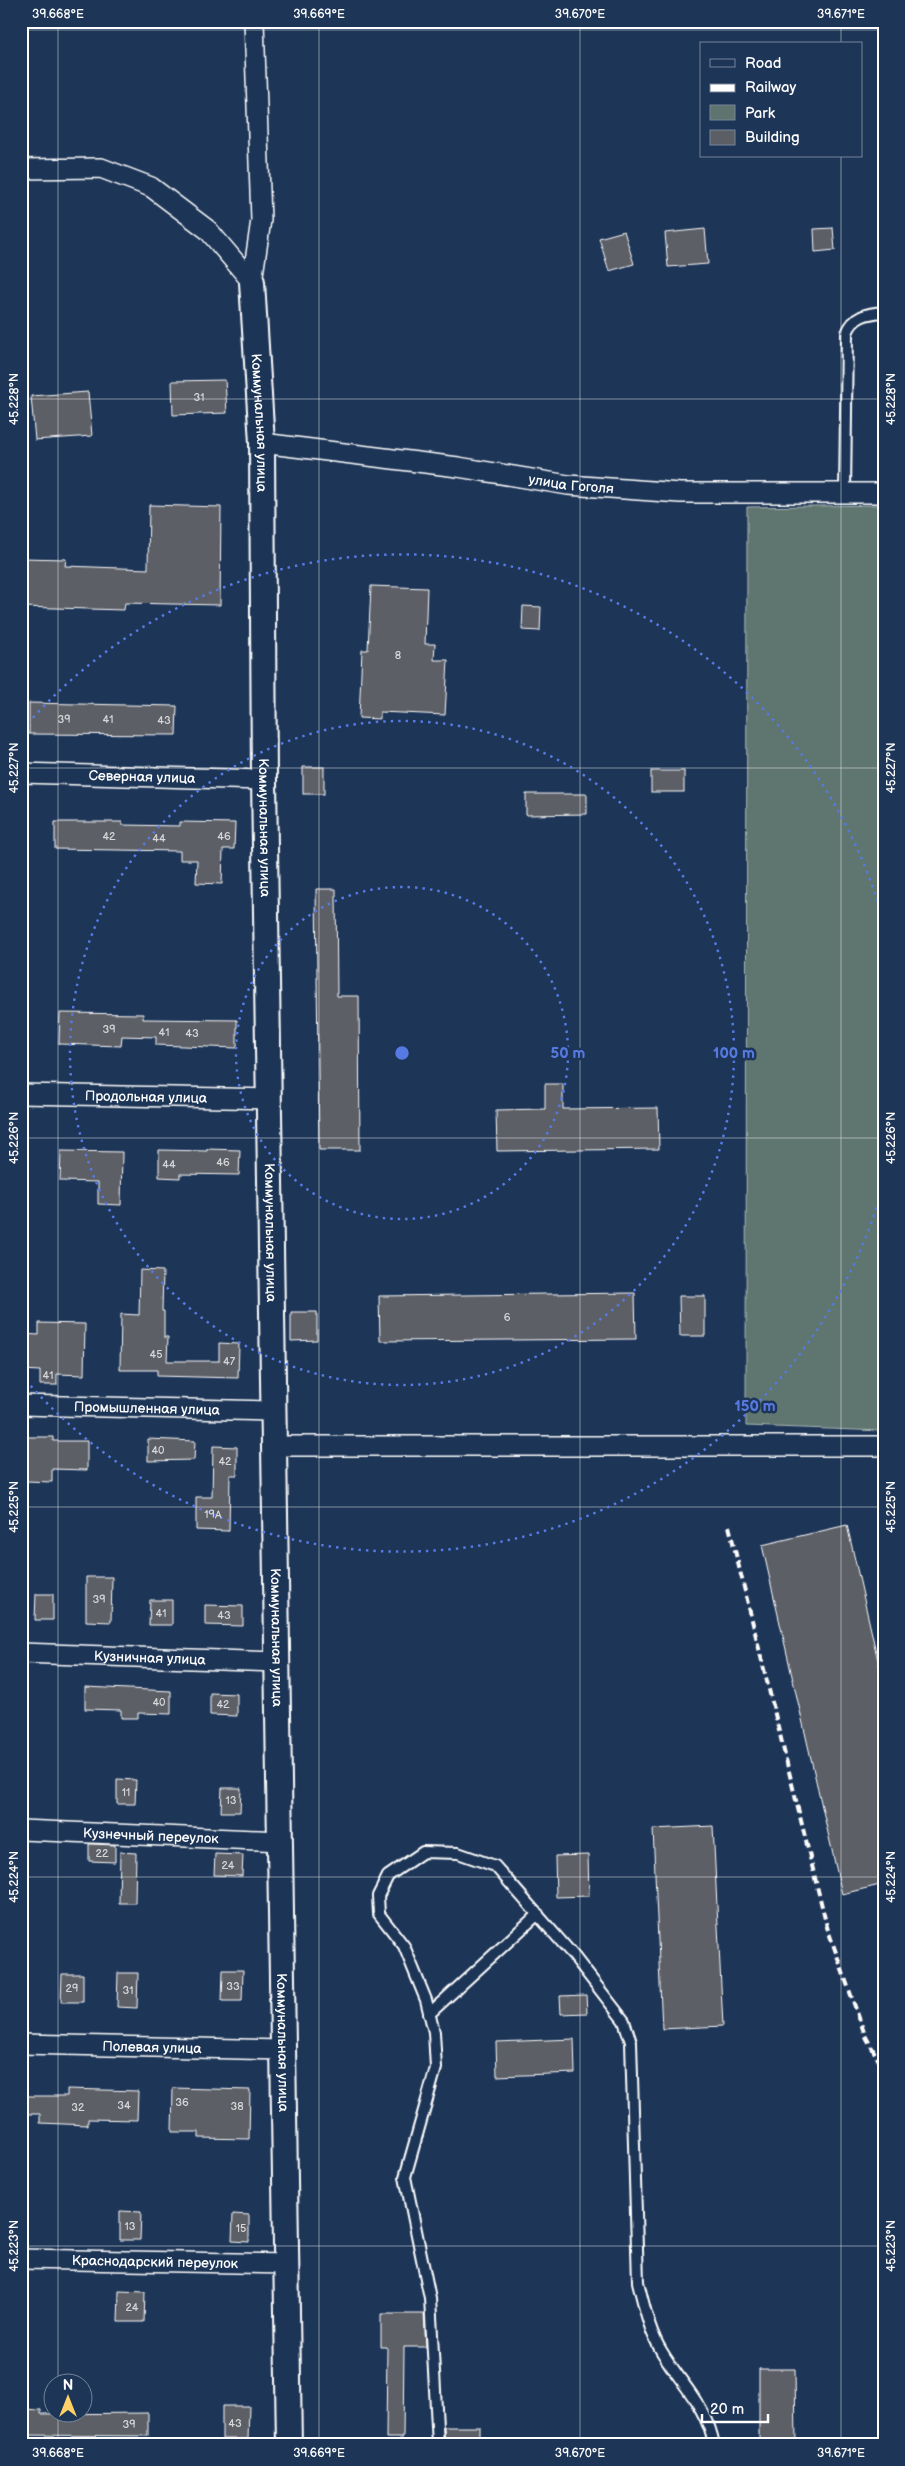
<svg xmlns="http://www.w3.org/2000/svg" width="905" height="2466" font-family="'Balsamiq Sans',sans-serif">
<style>
.green{fill:#5e746f;stroke:#aebab7}
.building{fill:#5c5e66;stroke:#fff}
.lines{fill:none;stroke-linecap:round;stroke-linejoin:round}
.service-casing{stroke:#fff;stroke-width:14}
.minor-casing{stroke:#fff;stroke-width:22}
.tertiary-casing{stroke:#fff;stroke-width:28}
.service{stroke:#1d3557;stroke-width:10}
.minor{stroke:#1d3557;stroke-width:19}
.tertiary{stroke:#1d3557;stroke-width:24}
.rail{stroke:#fff;stroke-width:4;stroke-dasharray:8 4;stroke-linecap:butt}
.ticks{fill:none;stroke:#fff;stroke-width:1;stroke-opacity:0.45}
.ring{fill:none;stroke:#567ae2;stroke-width:2.5;stroke-dasharray:2.5 5}
.labels{text-anchor:middle;dominant-baseline:central;stroke-width:5;stroke-linejoin:round;paint-order:stroke}
.number-label{font-size:11px;fill:#d6d7d9}
.street-label{font-size:14px;fill:#fff;stroke:#1d3557}
.centre{fill:#567ae2;stroke:#1d3557;stroke-width:2.5}
.ring-label{font-size:15px;text-anchor:middle;font-weight:bold;fill:#567ae2;stroke:#1d3557;stroke-width:5;stroke-linejoin:round;paint-order:stroke}
.neatline{fill:none;stroke:#fff;stroke-width:2}
.ticks-label{font-size:12px;text-anchor:middle;fill:#fff}
</style>
<rect width="100%" height="100%" fill="#1d3557"/>
<filter id="ink" filterUnits="userSpaceOnUse"><feTurbulence type="fractalNoise" baseFrequency=".02" numOctaves="2"/><feDisplacementMap in="SourceGraphic" scale="10" xChannelSelector="R" yChannelSelector="G"/><feConvolveMatrix kernelMatrix="1 2 1 2 8 2 1 2 1" color-interpolation-filters="sRGB"/></filter>
<g filter="url(#ink)">
<path class="green" d="M884,505V1431L746,1426L747,507Z"/>
<g class="building">
<path d="M833,228L835,250L815,252L814,229Z"/>
<path d="M705,229L708,264L668,267L665,233Z"/>
<path d="M624,231L634,264L609,271L599,238Z"/>
<path d="M225,380L227,413L173,415L172,381Z"/>
<path d="M88,392L92,436L35,440L31,396Z"/>
<path d="M149,505L221,507L220,605L125,603L124,610L21,607V558L66,559L65,566L148,569Z"/>
<path d="M371,586L427,588L425,644H435L434,660H448L445,715L380,712V719L359,718L362,650H368Z"/>
<path d="M523,606L541,607L540,631L522,630Z"/>
<path d="M29,703L177,706L176,735L29,734Z"/>
<rect x="303" y="767" width="21" height="27"/>
<rect x="651" y="771" width="33" height="21"/>
<path d="M526,794H587V814L526,815Z"/>
<path d="M55,822H122V825L180,826V822L235,823L234,849H223L222,884L196,883L197,860H180V851L55,849Z"/>
<path d="M316,889H336L337,996H359L360,1150H319Z"/>
<path d="M60,1013L143,1014V1019L237,1020V1048L156,1045V1037L122,1036L121,1046L59,1044Z"/>
<path d="M545,1084H563V1109L658,1108L659,1149L497,1151L496,1110L545,1109Z"/>
<path d="M207,1149L240,1150L239,1175L180,1174V1178L159,1177V1150L207,1151Z"/>
<path d="M61,1151L122,1152L121,1205L98,1204V1182L60,1181Z"/>
<path d="M140,1270L163,1271L162,1311H164V1337H168L167,1361H219V1343L239,1344L238,1378L157,1376V1370H120L121,1314L139,1315Z"/>
<path d="M635,1293L636,1339L380,1341L379,1296Z"/>
<path d="M679,1296H705V1336H680Z"/>
<path d="M291,1312H317V1340L291,1341Z"/>
<path d="M39,1323L85,1324L84,1375L57,1374V1385H40V1371L21,1370V1334L39,1335Z"/>
<path d="M26,1437H53V1441H87V1470L52,1469V1482L26,1481Z"/>
<path d="M148,1439L195,1441L194,1460L148,1461Z"/>
<path d="M213,1446L237,1447V1475H230L229,1531L196,1530V1497H212Z"/>
<path d="M847,1525L884,1687V1884L842,1894L762,1545Z"/>
<path d="M86,1577H112L111,1622L86,1621Z"/>
<path d="M36,1594H53V1620H35Z"/>
<path d="M150,1600H172V1625H149Z"/>
<path d="M205,1605L243,1606V1626L205,1625Z"/>
<path d="M85,1687L171,1691V1714L138,1713V1718H121V1710L85,1709Z"/>
<path d="M210,1693L237,1694V1716L210,1715Z"/>
<path d="M117,1779L136,1780L135,1804H117Z"/>
<path d="M222,1788H241L240,1812H221Z"/>
<path d="M713,1826L723,2026L662,2029L653,1829Z"/>
<path d="M89,1844L115,1845V1862L89,1861Z"/>
<path d="M120,1852L136,1853L135,1903H119Z"/>
<path d="M215,1854L243,1855L242,1876L214,1875Z"/>
<path d="M588,1855L589,1896L556,1897L555,1856Z"/>
<path d="M223,1970H243L242,2001H222Z"/>
<path d="M118,1973H138L137,2008L117,2007Z"/>
<path d="M62,1974H83V2002H61Z"/>
<path d="M586,1995L587,2013L561,2014L560,1996Z"/>
<path d="M574,2039L575,2073L497,2076L496,2042Z"/>
<path d="M173,2088L250,2090L249,2139L199,2138V2132H172Z"/>
<path d="M67,2089L138,2091L137,2120L88,2119V2125L40,2123V2114H21V2096H67Z"/>
<path d="M120,2211L141,2212L140,2240H120Z"/>
<path d="M233,2214L249,2215V2242L232,2241Z"/>
<path d="M119,2291L145,2292L144,2322H118Z"/>
<path d="M381,2314H424L426,2347H404L403,2438H386L387,2347H381Z"/>
<path d="M759,2369H795L796,2445H759Z"/>
<path d="M222,2406H249L248,2439H222Z"/>
<path d="M21,2409L41,2410V2414L148,2413V2436L21,2435Z"/>
<path d="M444,2427H480V2445H445Z"/>
</g>
<g class="lines">
<g class="service-casing">
<g id="service">
<path d="M845,493L847,333C853,316 868,313 884,312"/>
<path d="M429,2014L538,1914"/>
<path d="M438,2445L430,2298L405,2177L436,2068L434,2032L426,2000L404,1946L379,1914L378,1896L388,1876L423,1852L458,1853L495,1866L573,1955L624,2021L631,2042L638,2282C644,2305 649,2331 662,2352C681,2384 707,2406 714,2445"/>
</g>
</g>
<g class="minor-casing">
<g id="minor">
<path d="M21,169L101,168L151,187L208,230L252,282"/>
<path d="M252,282L261,220L254,21"/>
<path id="s1" d="M262,443L458,467L568,485L680,493H884"/>
<path id="s2" d="M21,773L264,780"/>
<path id="s3" d="M21,1094L270,1099"/>
<path id="s4" d="M21,1405L273,1411"/>
<path d="M274,1446H884"/>
<path id="s5" d="M21,1653L277,1662"/>
<path id="s6" d="M21,1830L281,1841"/>
<path id="s7" d="M21,2044L283,2050"/>
<path id="s8" d="M21,2259L287,2264"/>
</g>
</g>
<g class="tertiary-casing">
<g id="tertiary">
<path id="s9" d="M252,282L262,443L264,780L289,2445"/>
</g>
</g>
<use href="#service" class="service"/>
<use href="#minor" class="minor"/>
<use href="#tertiary" class="tertiary"/>
<path class="rail" d="M729,1526L827,1927L865,2035L884,2070"/>
</g>
</g>
<path class="ticks" d="M58,21V2384M319,21V2445M580,21V2445M841,21V44M21,30H884M841,156V2445M21,399H884M21,768H884M21,1138H884M21,1507H884M21,1877H884M21,2246H884M58,2414V2445"/>
<g class="ring">
<circle cx="402" cy="1053" r="166"/>
<circle cx="402" cy="1053" r="332"/>
<path d="M883 1186A499 499 0 0 1 23 1377M23 729A499 499 0 0 1 883 920"/>
</g>
<g class="labels">
<g class="number-label">
<text x="199" y="397">31</text>
<text x="398" y="655">8</text>
<text x="64" y="719">39</text>
<text x="108" y="719">41</text>
<text x="164" y="720">43</text>
<text x="109" y="836">42</text>
<text x="224" y="836">46</text>
<text x="159" y="838">44</text>
<text x="109" y="1029">39</text>
<text x="164" y="1032">41</text>
<text x="192" y="1033">43</text>
<text x="223" y="1162">46</text>
<text x="169" y="1164">44</text>
<text x="507" y="1317">6</text>
<text x="156" y="1354">45</text>
<text x="229" y="1361">47</text>
<text x="48" y="1375">41</text>
<text x="158" y="1450">40</text>
<text x="225" y="1461">42</text>
<text x="213" y="1514">19А</text>
<text x="99" y="1599">39</text>
<text x="161" y="1613">41</text>
<text x="224" y="1615">43</text>
<text x="159" y="1702">40</text>
<text x="223" y="1704">42</text>
<text x="126" y="1792">11</text>
<text x="231" y="1800">13</text>
<text x="102" y="1853">22</text>
<text x="228" y="1865">24</text>
<text x="233" y="1986">33</text>
<text x="72" y="1988">29</text>
<text x="128" y="1990">31</text>
<text x="182" y="2102">36</text>
<text x="124" y="2105">34</text>
<text x="237" y="2106">38</text>
<text x="78" y="2107">32</text>
<text x="130" y="2226">13</text>
<text x="241" y="2228">15</text>
<text x="132" y="2307">24</text>
<text x="235" y="2423">43</text>
<text x="129" y="2424">39</text>
</g>
<g class="street-label">
<text stroke="none"><textPath href="#s9" startOffset="141">Коммунальная улица</textPath></text>
<text stroke="none"><textPath href="#s1" startOffset="312">улица Гоголя</textPath></text>
<text stroke="none"><textPath href="#s2" startOffset="121">Северная улица</textPath></text>
<text stroke="none"><textPath href="#s9" startOffset="546">Коммунальная улица</textPath></text>
<text stroke="none"><textPath href="#s3" startOffset="125">Продольная улица</textPath></text>
<text stroke="none"><textPath href="#s9" startOffset="951">Коммунальная улица</textPath></text>
<text stroke="none"><textPath href="#s4" startOffset="126">Промышленная улица</textPath></text>
<text stroke="none"><textPath href="#s9" startOffset="1356">Коммунальная улица</textPath></text>
<text stroke="none"><textPath href="#s5" startOffset="129">Кузничная улица</textPath></text>
<text stroke="none"><textPath href="#s6" startOffset="130">Кузнечный переулок</textPath></text>
<text stroke="none"><textPath href="#s9" startOffset="1761">Коммунальная улица</textPath></text>
<text stroke="none"><textPath href="#s7" startOffset="131">Полевая улица</textPath></text>
<text stroke="none"><textPath href="#s8" startOffset="134">Краснодарский переулок</textPath></text>
</g>
</g>
<circle cx="402" cy="1053" r="8" class="centre"/>
<g class="ring-label">
<text x="568" y="1058">50 m</text>
<text x="734" y="1058">100 m</text>
<text x="755" y="1411">150 m</text>
</g>
<rect width="905" height="2466" fill="none" stroke="#1d3557" stroke-width="55"/>
<rect x="700" y="42" width="162" height="115" fill="#1d3557" stroke="#77869a"/>
<rect x="710" y="59" width="25" height="8" fill="#1d3557" stroke="#77869a"/>
<text x="745" y="68" font-size="15" fill="#ffffff">Road</text>
<rect x="710" y="84" width="25" height="8" fill="#ffffff" stroke="#77869a"/>
<text x="745" y="92" font-size="15" fill="#ffffff">Railway</text>
<rect x="710" y="105" width="25" height="15" fill="#5e746f" stroke="#77869a"/>
<text x="745" y="118" font-size="15" fill="#ffffff">Park</text>
<rect x="710" y="130" width="25" height="15" fill="#5c5e66" stroke="#77869a"/>
<text x="745" y="142" font-size="15" fill="#ffffff">Building</text>
<g transform="translate(68 2398)"><circle r="24" fill="#1d3557" stroke="#77869a"/>
<path d="M0-4L9 19L0 12L-9 19Z" fill="#ffd166"/>
<text y="-8" font-size="14" font-weight="bold" text-anchor="middle" fill="#ffffff">N</text>
</g>
<path d="M702 2414v8h66v-8" fill="none" stroke="#ffffff" stroke-width="2.5"/>
<text x="710" y="2414" font-size="15" fill="#ffffff" stroke="#1d3557" stroke-width="4" paint-order="stroke">20 m</text>
<rect x="28" y="28" width="850" height="2410" class="neatline"/>
<g class="ticks-label">
<text x="58" y="18">39.668°E</text>
<text x="319" y="18">39.669°E</text>
<text x="580" y="18">39.670°E</text>
<text x="841" y="18">39.671°E</text>
<text transform="translate(14 399) rotate(-90)" y="4">45.228°N</text>
<text transform="translate(891 399) rotate(-90)" y="4">45.228°N</text>
<text transform="translate(14 768) rotate(-90)" y="4">45.227°N</text>
<text transform="translate(891 768) rotate(-90)" y="4">45.227°N</text>
<text transform="translate(14 1138) rotate(-90)" y="4">45.226°N</text>
<text transform="translate(891 1138) rotate(-90)" y="4">45.226°N</text>
<text transform="translate(14 1507) rotate(-90)" y="4">45.225°N</text>
<text transform="translate(891 1507) rotate(-90)" y="4">45.225°N</text>
<text transform="translate(14 1877) rotate(-90)" y="4">45.224°N</text>
<text transform="translate(891 1877) rotate(-90)" y="4">45.224°N</text>
<text transform="translate(14 2246) rotate(-90)" y="4">45.223°N</text>
<text transform="translate(891 2246) rotate(-90)" y="4">45.223°N</text>
<text x="58" y="2457">39.668°E</text>
<text x="319" y="2457">39.669°E</text>
<text x="580" y="2457">39.670°E</text>
<text x="841" y="2457">39.671°E</text>
</g>
</svg>
